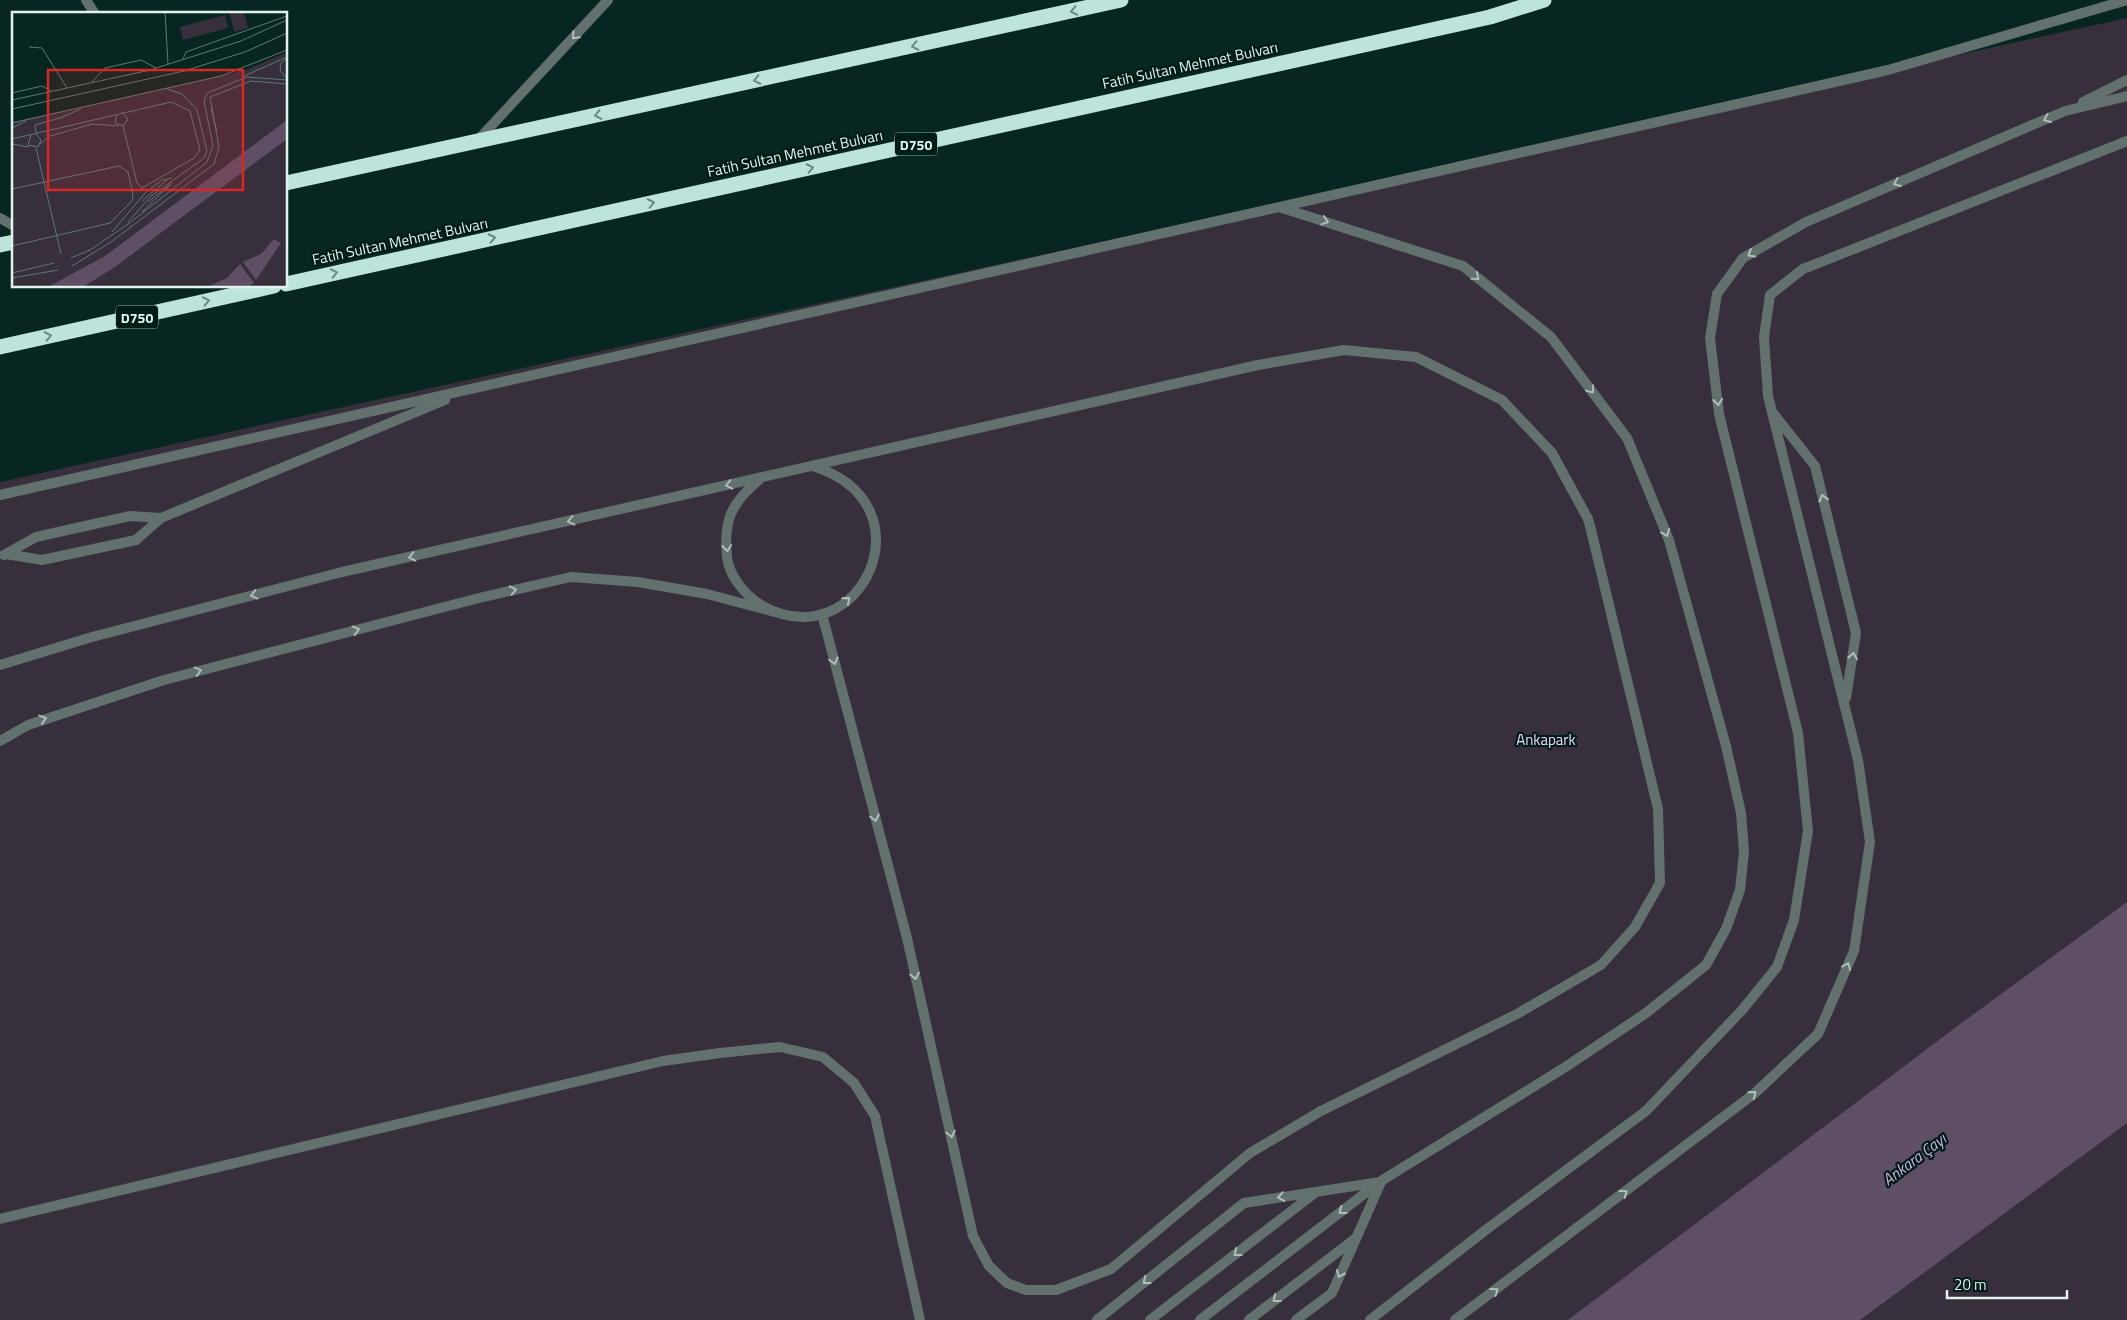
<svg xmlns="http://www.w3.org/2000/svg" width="2127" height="1320" font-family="'Titillium Web',sans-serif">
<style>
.green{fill:#382f3d}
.water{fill:#5e4f66}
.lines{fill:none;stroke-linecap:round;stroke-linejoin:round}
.lane{stroke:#62716d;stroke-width:10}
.street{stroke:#62716d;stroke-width:10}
.highway{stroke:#bde4db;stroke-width:15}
.oneway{stroke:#688a83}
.oneway2{stroke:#afbeba}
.labels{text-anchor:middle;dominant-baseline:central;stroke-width:4.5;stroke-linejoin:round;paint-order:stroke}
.shield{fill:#001c18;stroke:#9eb2ae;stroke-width:1}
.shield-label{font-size:14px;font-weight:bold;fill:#e2f2ee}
.street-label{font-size:15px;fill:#e2f2ee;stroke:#001c18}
.park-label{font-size:15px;fill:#efd6fd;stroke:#001c18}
.water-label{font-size:16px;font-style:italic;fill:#d2b5e4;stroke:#001c18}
.inset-road{fill:none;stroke:#5f7873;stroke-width:1}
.view{fill:#d62828;fill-opacity:0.15;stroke:#d62828;stroke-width:2.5}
.inset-edge{fill:none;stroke:#e2f2ee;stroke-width:2.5}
</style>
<rect width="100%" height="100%" fill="#082621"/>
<path class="green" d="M2127,18V1320H0V482Z"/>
<path class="water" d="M2127,902V1123L1860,1320H1568L1956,1027Z"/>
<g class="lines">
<g class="lane">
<path d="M2083,102L2127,80"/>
<path d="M478,140L608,0"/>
<path d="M0,218L14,226"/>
<path d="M1773,413L1815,466L1856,633L1846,698"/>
<path d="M761,478C732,502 723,519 727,557C729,576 745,595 761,605C860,661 935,503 812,466"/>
<path d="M0,495L1888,70L2127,0"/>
<path d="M6,554L42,560L136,540L161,518L445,400"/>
<path d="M4,555L36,537L130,516L161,518"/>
<path d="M0,665L92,637L342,572L1258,365L1344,350L1416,357L1502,400L1552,453L1588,519L1591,530L1658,809L1660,883L1635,927L1601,965L1517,1014L1321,1111L1250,1153L1111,1269L1056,1290H1026L1007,1283L989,1266L973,1236L907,938L822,614"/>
<path d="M0,741L28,725L164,680L479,598L571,577L638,582L707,594L775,612"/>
<path d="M0,1219L663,1061L720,1053L780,1047L823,1057L854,1083L875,1116L920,1320"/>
<path d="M1097,1320L1244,1203L1380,1182"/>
<path d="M1150,1320L1316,1192"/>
<path d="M1200,1320L1381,1181L1567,1066L1646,1013L1706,965L1726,929L1740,890L1744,852L1741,813L1726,746L1669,540L1627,438L1551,337L1463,266L1279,207"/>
<path d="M1249,1320L1356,1238"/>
<path d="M1296,1320L1332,1293L1381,1182"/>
<path d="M1370,1320L1487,1229L1646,1111L1743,1009L1777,967L1794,920L1808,831L1798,733L1719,414L1710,338L1717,294L1743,258L1806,222L2065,111L2127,96"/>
<path d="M1455,1320L1755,1093L1818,1034L1854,951L1870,842L1858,760L1768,396L1764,337L1770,295L1803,269L2127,141"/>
</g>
<path class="street" d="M86,0L95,14"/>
<g class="highway">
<path d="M286,183L1121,0"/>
<path d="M0,245L14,242"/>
<path d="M286,284L1490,17L1544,0"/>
<path d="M0,347L274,286"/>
</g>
</g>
<defs><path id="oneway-chevron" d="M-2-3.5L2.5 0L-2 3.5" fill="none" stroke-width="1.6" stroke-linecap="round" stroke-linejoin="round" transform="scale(1.25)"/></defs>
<g class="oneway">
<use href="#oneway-chevron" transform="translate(1074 11) rotate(168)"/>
<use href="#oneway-chevron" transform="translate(915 46) rotate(168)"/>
<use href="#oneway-chevron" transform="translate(757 80) rotate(168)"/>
<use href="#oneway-chevron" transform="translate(598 115) rotate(168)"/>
<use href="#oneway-chevron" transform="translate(810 168) rotate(-12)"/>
<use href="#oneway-chevron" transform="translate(651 203) rotate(-12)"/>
<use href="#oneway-chevron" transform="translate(492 238) rotate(-12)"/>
<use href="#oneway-chevron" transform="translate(334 273) rotate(-12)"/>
<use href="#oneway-chevron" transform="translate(206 301) rotate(-12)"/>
<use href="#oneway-chevron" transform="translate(48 336) rotate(-12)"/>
</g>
<g class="oneway2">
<use href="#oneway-chevron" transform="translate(575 36) rotate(133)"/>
<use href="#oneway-chevron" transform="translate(2047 119) rotate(157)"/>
<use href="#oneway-chevron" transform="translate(1897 183) rotate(157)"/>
<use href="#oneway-chevron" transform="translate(1325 221) rotate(18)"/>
<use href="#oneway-chevron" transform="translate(1751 254) rotate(150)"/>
<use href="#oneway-chevron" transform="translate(1476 277) rotate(39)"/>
<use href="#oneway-chevron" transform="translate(1591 390) rotate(53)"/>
<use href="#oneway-chevron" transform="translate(1718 402) rotate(83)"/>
<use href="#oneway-chevron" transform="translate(729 485) rotate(167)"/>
<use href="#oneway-chevron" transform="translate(1823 498) rotate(-104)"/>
<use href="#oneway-chevron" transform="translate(571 521) rotate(167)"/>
<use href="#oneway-chevron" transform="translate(1666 533) rotate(68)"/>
<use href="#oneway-chevron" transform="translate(727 548) rotate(84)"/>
<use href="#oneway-chevron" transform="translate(412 557) rotate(167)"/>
<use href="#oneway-chevron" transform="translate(513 590) rotate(-13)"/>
<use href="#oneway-chevron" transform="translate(254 595) rotate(166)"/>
<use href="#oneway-chevron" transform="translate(847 600) rotate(-40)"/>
<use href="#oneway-chevron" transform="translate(356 630) rotate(-15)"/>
<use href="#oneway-chevron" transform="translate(1853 656) rotate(-81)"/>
<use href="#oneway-chevron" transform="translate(834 661) rotate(75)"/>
<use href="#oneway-chevron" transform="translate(198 671) rotate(-15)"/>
<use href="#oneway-chevron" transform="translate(43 719) rotate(-18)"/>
<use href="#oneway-chevron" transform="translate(875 818) rotate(76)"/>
<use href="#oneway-chevron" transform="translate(1847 966) rotate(-67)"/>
<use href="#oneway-chevron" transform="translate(915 976) rotate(77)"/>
<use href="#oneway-chevron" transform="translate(1753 1094) rotate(-39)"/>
<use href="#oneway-chevron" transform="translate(951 1134) rotate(77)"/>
<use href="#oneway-chevron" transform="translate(1624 1193) rotate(-37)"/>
<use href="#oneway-chevron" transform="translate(1281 1197) rotate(171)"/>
<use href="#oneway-chevron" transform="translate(1342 1211) rotate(143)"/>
<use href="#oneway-chevron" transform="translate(1237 1253) rotate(142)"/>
<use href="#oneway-chevron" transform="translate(1340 1274) rotate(114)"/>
<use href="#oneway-chevron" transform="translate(1146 1281) rotate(142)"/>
<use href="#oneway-chevron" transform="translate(1495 1291) rotate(-36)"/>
<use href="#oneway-chevron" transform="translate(1276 1299) rotate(142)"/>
</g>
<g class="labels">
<g class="shield">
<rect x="895" y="132.5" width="42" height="23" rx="4"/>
<rect x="116" y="305.5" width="42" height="23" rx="4"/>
</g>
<g class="shield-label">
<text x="916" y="144">D750</text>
<text x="137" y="317">D750</text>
</g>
<g class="street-label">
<text transform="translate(1190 65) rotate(-12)">Fatih Sultan Mehmet Bulvarı</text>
<text transform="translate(795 153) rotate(-12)">Fatih Sultan Mehmet Bulvarı</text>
<text transform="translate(400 241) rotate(-12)">Fatih Sultan Mehmet Bulvarı</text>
</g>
<g class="park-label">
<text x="1546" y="739">Ankapark</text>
</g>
<g class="water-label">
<text transform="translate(1914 1159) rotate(-37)">Ankara Çayı</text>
</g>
</g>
<g transform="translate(12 12)">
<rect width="275" height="275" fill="#082621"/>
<path d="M217,0H232L236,16L222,20ZM213,3L216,16L171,28L168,15ZM275,40V275H0V110L234,58Z" fill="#382f3d"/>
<path d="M275,108V127L103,255L71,275H36L93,244ZM262,227L269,231L244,268L231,250L249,242ZM228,252L242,271L236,275H195L215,266Z" fill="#5e4f66"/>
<path class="inset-road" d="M153,0L156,52M17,35L30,36L55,76M171,47L174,40L275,4M274,47L269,51L268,58L275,67M232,64L275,45M80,70L93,56L129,48L144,56M0,81L30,74L39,79M0,88L138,58L229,29L275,8M199,96L205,120M0,97L172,59L233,40L275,21M105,102L103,111L111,114L116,107L110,100M50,105L69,97M0,111L209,64L275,38M0,116L14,109M19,123L16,133L26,135L29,128L24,122L23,113L51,105M0,127L159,90L178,99L188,138L182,146L130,176L125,171L111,114M0,132L17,135M28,132L38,124L80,112L107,114M24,136L49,242M0,177L107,154L116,160L121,182L120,189L98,211L0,234M130,189L155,168M136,190L160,171M130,200L159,172M116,210L138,185L192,146L195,139L185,98L170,82L155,77M100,220L134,180L150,168L160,166M59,246L78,238L119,210L195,150L201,134L192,89L195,81L235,65L275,68M60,254L99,230L202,152L207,135L198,85L239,69L275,72M0,261L42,251M0,266L46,258"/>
<path class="view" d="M36,58H231V178H36Z"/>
<rect width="275" height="275" class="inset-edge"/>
</g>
<path d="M1947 1290v8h120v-8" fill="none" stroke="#e2f2ee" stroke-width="2.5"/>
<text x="1954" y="1290" font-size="15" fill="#e2f2ee" stroke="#001c18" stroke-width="4" paint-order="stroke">20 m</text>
</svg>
